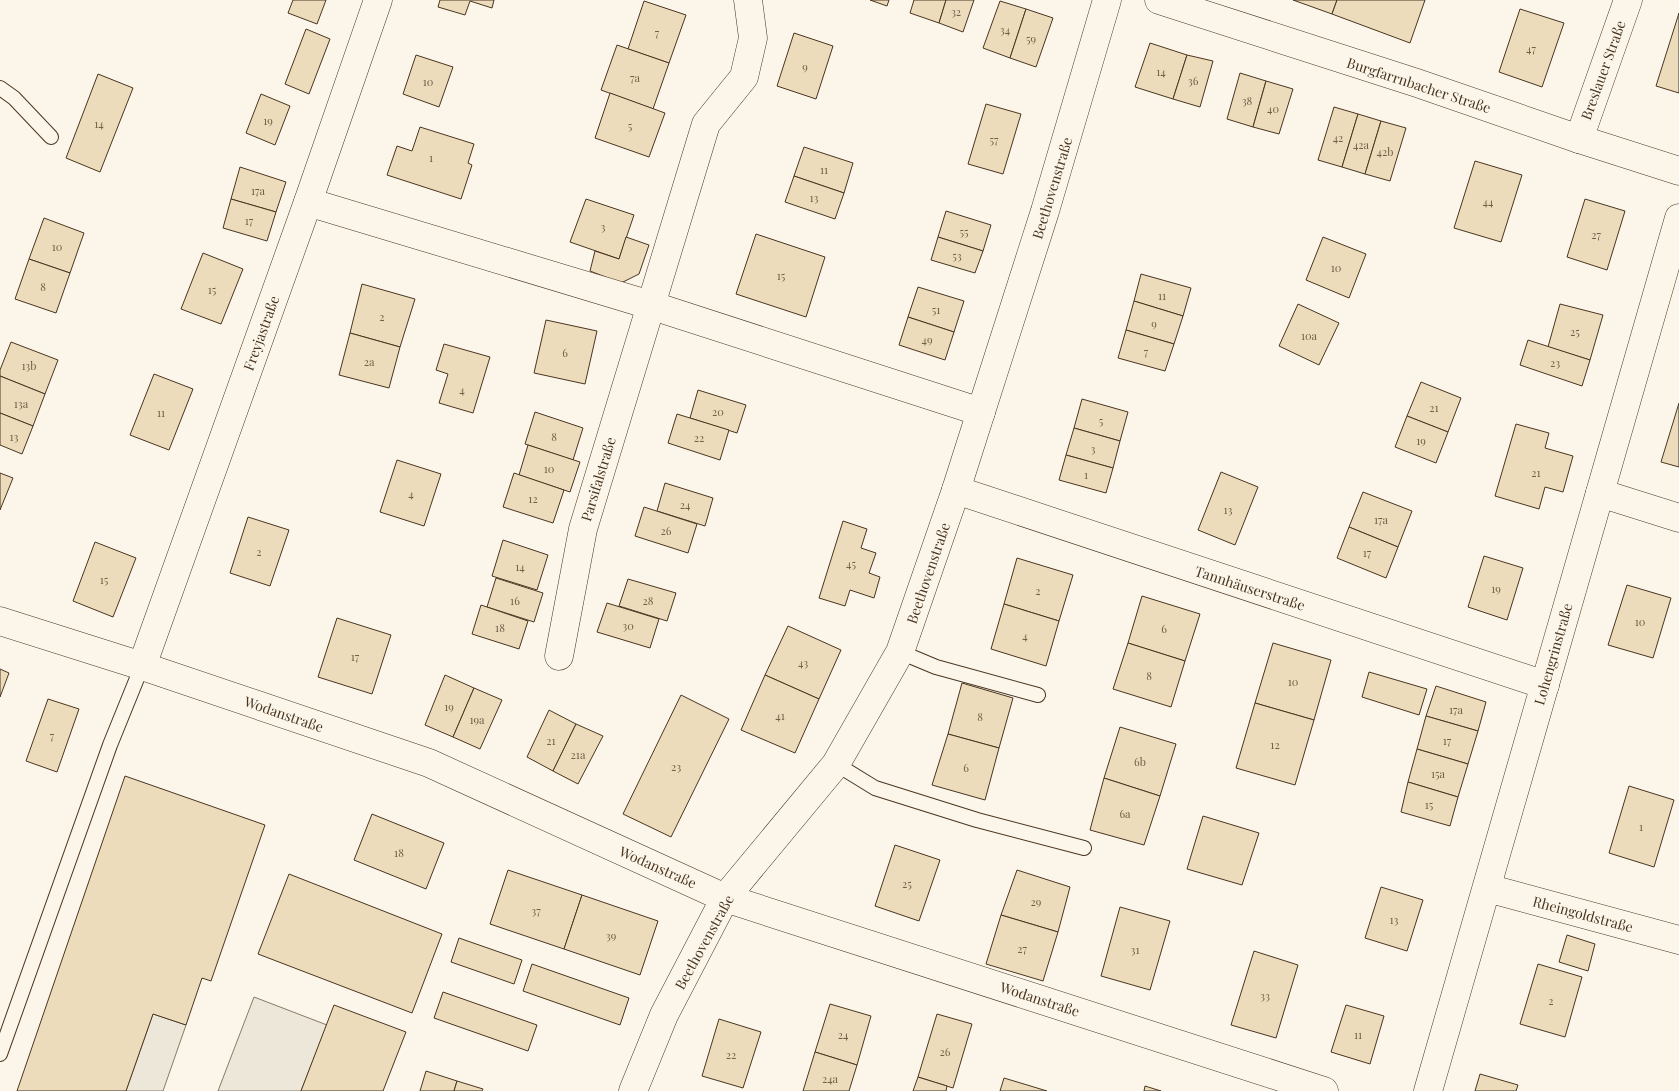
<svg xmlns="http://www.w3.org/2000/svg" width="1679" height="1091" font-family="'Playfair Display',serif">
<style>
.parking{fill:#ede7d9;stroke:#887966}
.building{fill:#ecdcbc;stroke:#4a3520}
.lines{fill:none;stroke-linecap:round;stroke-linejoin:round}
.lane-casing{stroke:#4a3520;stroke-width:16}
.street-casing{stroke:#4a3520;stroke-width:29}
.lane{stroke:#fbf6e9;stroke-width:14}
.street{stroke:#fbf6e9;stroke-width:28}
.labels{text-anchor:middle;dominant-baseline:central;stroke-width:4;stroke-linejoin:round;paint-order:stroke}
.number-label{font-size:11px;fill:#725f47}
.street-label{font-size:14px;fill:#4a3520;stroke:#fbf6e9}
</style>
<rect width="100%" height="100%" fill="#fbf6e9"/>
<g class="parking">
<path d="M254,997L327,1025L301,1091H218Z"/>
<path d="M153,1014L186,1025L163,1091H126Z"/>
</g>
<g class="building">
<path d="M293,0H326L317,24L288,13Z"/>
<path d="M440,0H494L492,8L470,1L465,15L438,7Z"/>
<path d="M870,0H889L887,6Z"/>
<path d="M914,0H946L939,23L910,13Z"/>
<path d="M946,0H974L963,32L939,23Z"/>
<path d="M1293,0H1337L1332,14Z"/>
<path d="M1337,0H1425L1410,43L1332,14Z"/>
<path d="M644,1L686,15L669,63L628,49Z"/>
<path d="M1000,1L1026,9L1010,58L983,48Z"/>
<path d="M1026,9L1053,18L1036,67L1010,58Z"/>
<path d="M1520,9L1564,23L1542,87L1499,72Z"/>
<path d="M1679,13V93L1656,86Z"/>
<path d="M306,29L330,39L309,94L285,84Z"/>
<path d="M794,33L833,46L816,99L777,86Z"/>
<path d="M1150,43L1187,55L1173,99L1135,87Z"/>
<path d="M617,45L669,63L653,109L601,90Z"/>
<path d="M416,55L453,67L439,107L403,94Z"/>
<path d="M1187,55L1213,61L1200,107L1173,99Z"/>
<path d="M1240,73L1266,81L1253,127L1227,119Z"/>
<path d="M98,74L133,88L100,172L66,158Z"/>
<path d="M1266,81L1293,89L1279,134L1253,127Z"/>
<path d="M610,93L665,113L649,157L595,138Z"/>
<path d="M261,94L290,106L275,145L246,133Z"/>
<path d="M986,104L1021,114L1003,174L968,164Z"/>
<path d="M1334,107L1358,114L1342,167L1318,160Z"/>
<path d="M1358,114L1381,121L1365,174L1342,167Z"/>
<path d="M1381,121L1406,128L1390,181L1365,174Z"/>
<path d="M420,127L474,144L468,163L472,165L461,199L387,175L397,146L412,151Z"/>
<path d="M804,147L853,163L844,193L794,176Z"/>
<path d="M1475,161L1522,175L1501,242L1454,228Z"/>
<path d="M240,167L286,182L276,212L231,199Z"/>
<path d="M794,176L844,193L835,219L785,202Z"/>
<path d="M231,199L276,212L267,241L223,228Z"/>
<path d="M586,199L634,215L619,259L570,242Z"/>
<path d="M1585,199L1625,211L1607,270L1567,257Z"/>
<path d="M946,211L991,225L983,251L938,237Z"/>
<path d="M44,218L84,233L70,273L29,259Z"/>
<path d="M756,234L825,257L806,317L736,294Z"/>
<path d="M626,237L649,245L639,274L621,283L590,271L595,251L619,259Z"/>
<path d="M938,237L983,251L975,273L931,260Z"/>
<path d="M1323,237L1366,254L1349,298L1306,280Z"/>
<path d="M203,253L243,269L221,324L181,309Z"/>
<path d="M29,259L70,273L56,313L15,299Z"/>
<path d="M1141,274L1191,288L1183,316L1134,301Z"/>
<path d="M362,284L415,299L400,347L350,333Z"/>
<path d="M918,287L964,301L954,332L908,317Z"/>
<path d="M1134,301L1183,316L1174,344L1126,330Z"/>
<path d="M1298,304L1339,323L1319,365L1279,346Z"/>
<path d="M1560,304L1603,315L1590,360L1548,347Z"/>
<path d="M908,317L954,332L945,360L899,345Z"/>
<path d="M546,320L597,331L585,384L534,373Z"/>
<path d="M1126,330L1174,344L1165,371L1118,358Z"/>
<path d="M350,333L400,347L389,388L339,375Z"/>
<path d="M1528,340L1590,360L1582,386L1520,365Z"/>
<path d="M11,342L58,360L45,394L0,376V370Z"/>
<path d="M444,344L490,357L473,413L439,403L448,374L436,370Z"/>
<path d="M154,374L193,389L169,450L130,435Z"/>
<path d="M0,376L45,394L33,426L0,413Z"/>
<path d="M1421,382L1461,398L1448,432L1407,416Z"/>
<path d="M698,390L746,405L737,433L690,418Z"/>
<path d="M1082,399L1128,412L1120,441L1074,428Z"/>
<path d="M1679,403V467L1661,462Z"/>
<path d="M535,412L583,428L573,460L525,444Z"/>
<path d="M0,413L33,426L22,454L0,445Z"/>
<path d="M677,414L729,430L720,460L668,443Z"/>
<path d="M1407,416L1448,432L1436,463L1395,447Z"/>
<path d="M1516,424L1549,433L1545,448L1573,456L1563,492L1545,487L1539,509L1495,496Z"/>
<path d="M1074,428L1120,441L1113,468L1066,455Z"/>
<path d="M528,445L580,462L570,492L519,475Z"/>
<path d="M1066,455L1113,468L1106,493L1059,480Z"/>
<path d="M397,460L441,474L424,526L380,512Z"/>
<path d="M1221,472L1258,487L1235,545L1198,530Z"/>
<path d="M0,473L13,478L0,510Z"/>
<path d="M514,473L564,490L553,523L503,507Z"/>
<path d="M665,483L713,498L705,526L657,511Z"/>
<path d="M1363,492L1412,511L1398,547L1349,527Z"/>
<path d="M644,507L697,524L688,553L635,536Z"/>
<path d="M248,517L289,530L270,586L230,573Z"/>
<path d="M843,521L867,529L861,548L876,553L869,573L880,577L874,598L850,590L845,606L819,598Z"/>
<path d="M1349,527L1398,547L1386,578L1337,558Z"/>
<path d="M503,540L548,555L537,590L492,576Z"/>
<path d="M95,542L136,558L113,617L73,601Z"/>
<path d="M1484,556L1523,568L1507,620L1468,607Z"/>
<path d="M1017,558L1073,575L1059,621L1004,604Z"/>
<path d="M496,578L543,593L534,622L487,607Z"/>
<path d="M628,579L676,593L667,621L619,606Z"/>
<path d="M1627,585L1671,598L1653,658L1608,645Z"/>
<path d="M1142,596L1200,614L1185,661L1128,643Z"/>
<path d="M607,603L659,619L650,648L597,632Z"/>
<path d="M1004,604L1059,621L1046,666L991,649Z"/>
<path d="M481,605L528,621L519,649L472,634Z"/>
<path d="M337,618L391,635L372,694L318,677Z"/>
<path d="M788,626L841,650L819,699L765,675Z"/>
<path d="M1128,643L1185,661L1171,707L1113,689Z"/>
<path d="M1273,643L1331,660L1314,720L1255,703Z"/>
<path d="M0,669L9,673L0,697Z"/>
<path d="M1369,672L1427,689L1419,715L1362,697Z"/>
<path d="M445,675L474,688L453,737L425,725Z"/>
<path d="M765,675L819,699L795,753L741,730Z"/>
<path d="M962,683L1013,698L999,748L948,734Z"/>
<path d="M1436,686L1486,702L1478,731L1426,716Z"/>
<path d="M474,688L502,700L480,749L453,737Z"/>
<path d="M681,695L729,719L671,837L623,814Z"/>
<path d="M48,699L79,709L57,772L26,761Z"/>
<path d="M1255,703L1314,720L1295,785L1236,768Z"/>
<path d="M549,710L576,724L553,771L527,757Z"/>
<path d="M1426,716L1478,731L1468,764L1417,749Z"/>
<path d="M576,724L603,736L578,784L553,771Z"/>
<path d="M1120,727L1176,744L1160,796L1104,778Z"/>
<path d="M948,734L999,748L985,800L932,785Z"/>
<path d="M1417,749L1468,764L1458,797L1408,782Z"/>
<path d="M125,776L265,825L211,981L202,978L186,1025L153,1014L126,1091H17Z"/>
<path d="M1104,778L1160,796L1144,845L1090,830Z"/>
<path d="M1408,782L1458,797L1450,826L1401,812Z"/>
<path d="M1629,786L1674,800L1654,867L1609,853Z"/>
<path d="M372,814L444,843L426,889L354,860Z"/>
<path d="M1203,816L1259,833L1242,885L1187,869Z"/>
<path d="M895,845L940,860L919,921L875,906Z"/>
<path d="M508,870L582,895L564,949L490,924Z"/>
<path d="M1017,870L1070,887L1058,932L1001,915Z"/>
<path d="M289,874L442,934L412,1013L258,954Z"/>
<path d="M1381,887L1423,900L1407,951L1365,938Z"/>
<path d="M582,895L658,921L640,975L564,949Z"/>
<path d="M1120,907L1170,921L1150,990L1101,976Z"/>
<path d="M1001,915L1058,932L1043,981L986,964Z"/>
<path d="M1567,935L1595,944L1588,971L1559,962Z"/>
<path d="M459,938L522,960L514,984L451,962Z"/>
<path d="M1254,951L1298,965L1276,1038L1231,1025Z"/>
<path d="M532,964L629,998L620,1025L523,991Z"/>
<path d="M1538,964L1582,977L1565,1037L1520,1024Z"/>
<path d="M443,992L537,1025L528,1051L434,1018Z"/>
<path d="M830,1004L871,1016L857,1065L815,1052Z"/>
<path d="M334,1005L406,1032L383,1091H301Z"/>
<path d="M1346,1005L1384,1016L1370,1064L1331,1052Z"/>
<path d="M937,1014L972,1024L953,1088L918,1077Z"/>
<path d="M719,1019L761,1032L743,1088L702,1076Z"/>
<path d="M815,1052L857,1065L849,1091H803Z"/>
<path d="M426,1071L457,1081L454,1091H420Z"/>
<path d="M1480,1074L1518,1085L1516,1091H1475Z"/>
<path d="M918,1077L947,1086L946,1091H913Z"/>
<path d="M1004,1078L1047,1091H1000Z"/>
<path d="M457,1081L483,1089L482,1091H454Z"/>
<path d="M1145,1086L1161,1091H1144Z"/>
</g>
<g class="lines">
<g class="lane-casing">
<g id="lane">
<path d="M0,88L14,98L51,137"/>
<path d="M900,652L936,667L1038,695"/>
<path d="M836,764L875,788L977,820L1084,848"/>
<path d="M0,1054L110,745L142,666"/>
</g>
</g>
<g class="street-casing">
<g id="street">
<path d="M1159,0L1417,83L1579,139L1679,171"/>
<path d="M1579,139L1628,0"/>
<path d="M308,202L650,305L981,412"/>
<path d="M956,490L1545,685"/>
<path d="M1600,493L1679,518"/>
<path d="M0,621L142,666L429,763L725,898L1324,1091"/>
<path d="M559,656L583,529L706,124L744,77L753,38L748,0"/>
<path d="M142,666L308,202L378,0"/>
<path d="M1487,888L1679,940"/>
<path d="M633,1091L664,1015L725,898L836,764L900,652L956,490L1045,211L1107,0"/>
<path d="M1428,1091L1679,218"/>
</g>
</g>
<use href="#lane" class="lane"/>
<use href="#street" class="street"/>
</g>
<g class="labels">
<g class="number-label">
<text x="956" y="11">32</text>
<text x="1005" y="29">34</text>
<text x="657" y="32">7</text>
<text x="1031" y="38">59</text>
<text x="1531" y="48">47</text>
<text x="805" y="66">9</text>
<text x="1161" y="71">14</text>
<text x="635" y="77">7a</text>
<text x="1193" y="80">36</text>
<text x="428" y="81">10</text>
<text x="1247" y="100">38</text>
<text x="1273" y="108">40</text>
<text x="268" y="120">19</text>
<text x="99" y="123">14</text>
<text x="630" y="125">5</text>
<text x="1338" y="137">42</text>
<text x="994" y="139">57</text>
<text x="1361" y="144">42a</text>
<text x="1385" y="151">42b</text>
<text x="431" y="157">1</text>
<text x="824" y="169">11</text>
<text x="258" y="190">17a</text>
<text x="814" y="197">13</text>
<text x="1488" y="201">44</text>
<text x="249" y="220">17</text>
<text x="603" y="226">3</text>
<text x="964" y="231">55</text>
<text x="1596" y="234">27</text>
<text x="57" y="246">10</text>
<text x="957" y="255">53</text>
<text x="1336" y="267">10</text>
<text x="781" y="275">15</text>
<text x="43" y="286">8</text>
<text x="212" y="289">15</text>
<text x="1162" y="295">11</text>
<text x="936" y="309">51</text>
<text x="382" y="316">2</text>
<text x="1154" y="323">9</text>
<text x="1575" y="331">25</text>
<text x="1309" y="335">10a</text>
<text x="927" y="339">49</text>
<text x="1146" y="351">7</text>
<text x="565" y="352">6</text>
<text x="369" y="361">2a</text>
<text x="1555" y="362">23</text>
<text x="29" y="365">13b</text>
<text x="462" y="389">4</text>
<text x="21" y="403">13a</text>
<text x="1434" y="407">21</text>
<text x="718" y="411">20</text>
<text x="161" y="412">11</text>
<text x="1101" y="420">5</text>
<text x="14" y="436">13</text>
<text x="554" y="436">8</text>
<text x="699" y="437">22</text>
<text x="1421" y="440">19</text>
<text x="1093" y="448">3</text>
<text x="549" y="468">10</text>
<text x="1536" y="472">21</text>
<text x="1086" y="474">1</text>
<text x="411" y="493">4</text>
<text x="533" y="498">12</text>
<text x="685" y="504">24</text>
<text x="1228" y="509">13</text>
<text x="1381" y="519">17a</text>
<text x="666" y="530">26</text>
<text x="259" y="551">2</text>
<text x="1367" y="552">17</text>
<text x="851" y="563">45</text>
<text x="520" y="566">14</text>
<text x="104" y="579">15</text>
<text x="1496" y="588">19</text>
<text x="1038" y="590">2</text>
<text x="515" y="600">16</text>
<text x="648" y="600">28</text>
<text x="1640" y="621">10</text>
<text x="628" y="625">30</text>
<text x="500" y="627">18</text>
<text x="1164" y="628">6</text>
<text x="1025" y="635">4</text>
<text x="355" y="656">17</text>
<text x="803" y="662">43</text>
<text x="1149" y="675">8</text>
<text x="1293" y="681">10</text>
<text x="449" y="706">19</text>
<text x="1456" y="709">17a</text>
<text x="780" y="715">41</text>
<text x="980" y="716">8</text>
<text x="477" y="719">19a</text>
<text x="52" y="735">7</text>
<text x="551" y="740">21</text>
<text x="1447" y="740">17</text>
<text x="1275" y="744">12</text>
<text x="578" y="754">21a</text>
<text x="1140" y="761">6b</text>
<text x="676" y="766">23</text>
<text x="966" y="767">6</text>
<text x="1438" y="773">15a</text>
<text x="1429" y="804">15</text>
<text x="1125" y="813">6a</text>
<text x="1641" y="826">1</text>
<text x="399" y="852">18</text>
<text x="907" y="883">25</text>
<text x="1036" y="901">29</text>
<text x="536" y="910">37</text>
<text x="1394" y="919">13</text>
<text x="611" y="935">39</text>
<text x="1022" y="948">27</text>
<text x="1135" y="949">31</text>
<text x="1265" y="995">33</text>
<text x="1551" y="1000">2</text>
<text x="843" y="1034">24</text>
<text x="1358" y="1034">11</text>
<text x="945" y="1051">26</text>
<text x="731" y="1054">22</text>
<text x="830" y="1078">24a</text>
</g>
<g class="street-label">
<text transform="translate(1603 70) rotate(-70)">Breslauer Straße</text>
<text transform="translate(1419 85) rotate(18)">Burgfarrnbacher Straße</text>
<text transform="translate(1052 188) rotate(-73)">Beethovenstraße</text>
<text transform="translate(261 333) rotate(-70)">Freyjastraße</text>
<text transform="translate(598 479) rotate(-73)">Parsifalstraße</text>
<text transform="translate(928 573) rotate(-71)">Beethovenstraße</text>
<text transform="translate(1250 588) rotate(18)">Tannhäuserstraße</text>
<text transform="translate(1553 654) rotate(-74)">Lohengrinstraße</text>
<text transform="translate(284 714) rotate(19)">Wodanstraße</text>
<text transform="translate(658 867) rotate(24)">Wodanstraße</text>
<text transform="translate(1583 914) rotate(15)">Rheingoldstraße</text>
<text transform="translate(704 942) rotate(-61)">Beethovenstraße</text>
<text transform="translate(1040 999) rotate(18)">Wodanstraße</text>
</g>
</g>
</svg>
